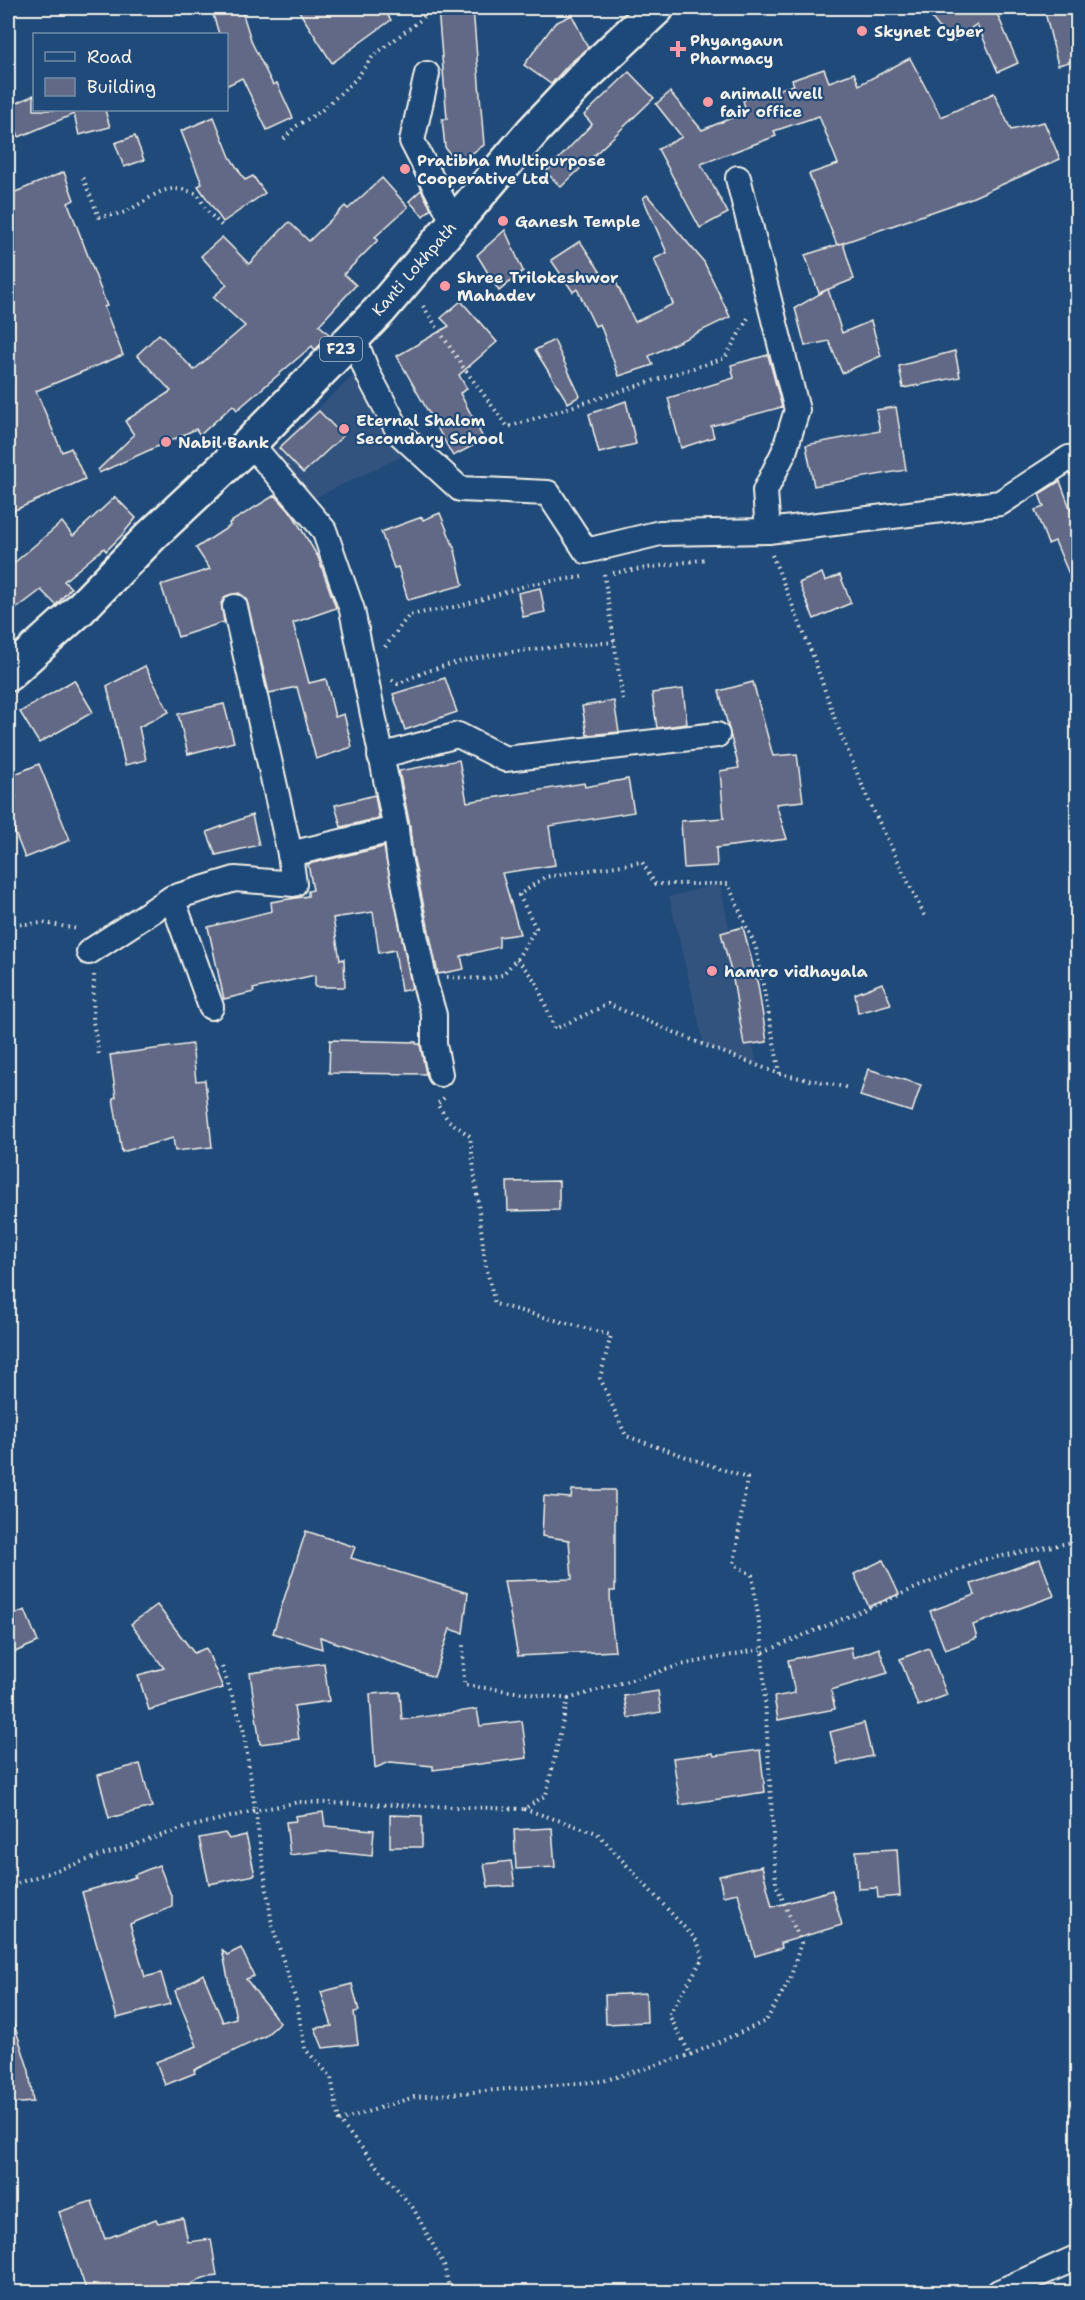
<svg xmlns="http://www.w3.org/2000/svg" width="1085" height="2300" font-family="'Shantell Sans',sans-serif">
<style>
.built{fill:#33537e}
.building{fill:#626986;stroke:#f4f1e8;stroke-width:1.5}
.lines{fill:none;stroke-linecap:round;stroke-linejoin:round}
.street-casing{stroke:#f4f1e8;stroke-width:28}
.primary-casing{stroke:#f4f1e8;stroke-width:38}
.path{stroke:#f4f1e8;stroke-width:4;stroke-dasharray:1.5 4.5;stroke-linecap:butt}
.street{stroke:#1f4a7a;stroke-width:24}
.primary{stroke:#1f4a7a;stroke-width:33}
.poi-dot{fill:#ff9aa2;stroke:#1f4a7a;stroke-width:2}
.labels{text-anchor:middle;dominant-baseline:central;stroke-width:4.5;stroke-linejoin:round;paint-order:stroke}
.shield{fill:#1f4a7a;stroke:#b4bfc7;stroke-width:1.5}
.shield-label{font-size:15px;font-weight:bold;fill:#f4f1e8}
.poi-label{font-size:16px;font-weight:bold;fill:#f4f1e8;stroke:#1f4a7a;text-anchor:start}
.street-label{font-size:16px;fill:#f4f1e8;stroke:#1f4a7a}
</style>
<rect width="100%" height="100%" fill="#1f4a7a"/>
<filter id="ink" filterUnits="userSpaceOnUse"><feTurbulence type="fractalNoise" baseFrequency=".0167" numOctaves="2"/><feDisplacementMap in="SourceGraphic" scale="12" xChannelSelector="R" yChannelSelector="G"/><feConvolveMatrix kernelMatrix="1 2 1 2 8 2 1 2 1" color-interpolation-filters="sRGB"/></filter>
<g filter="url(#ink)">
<g class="built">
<path d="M353,376L383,408L401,457L312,499L274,449Z"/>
<path d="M720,883L757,1065L704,1045L669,897Z"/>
</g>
<g class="building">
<path d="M211,8H241L252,43L273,85L277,83L293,118L267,130L242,78L226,86V34H219Z"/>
<path d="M297,8H383L391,20L332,63Z"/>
<path d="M438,8H473L484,145L456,164L445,147L442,119H447Z"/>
<path d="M924,8H1001L996,11L1018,63L998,72L977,24L951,43Z"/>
<path d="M1044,8H1071L1077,33V60L1058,65Z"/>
<path d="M572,15L588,48L569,64L551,84L524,65L555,23Z"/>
<path d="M910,58L941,117L994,93L1011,130L1044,122L1060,159L969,199L837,245L809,174L838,164L819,116L774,131L776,136L701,164L728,213L700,228L658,149L682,137L656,104L670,92L702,130L746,112L743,100L794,85L792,80L824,69L829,82L854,73L859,85Z"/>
<path d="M629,72L654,98L561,187L546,172L592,124L584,115Z"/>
<path d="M34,95V110H105L110,127L79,135L74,114L19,137L8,107Z"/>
<path d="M214,117L230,157L245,180L253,176L265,193L223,222L198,186L202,184L181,131Z"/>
<path d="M135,136L144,160L124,167L115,143Z"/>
<path d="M64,172L74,200L68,203L107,306L104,307L123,355L36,391L62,452L71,448L85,479L8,513V195Z"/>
<path d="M382,178L408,207L375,237L378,240L344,274L356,285L319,325L330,335L315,350L312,346L237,410L233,405L200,435L196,429L99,473L98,470L134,435L125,421L171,391L137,355L159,334L194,370L245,326L213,297L227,285L201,256L222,237L249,264L289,222L309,241L345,206L348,209Z"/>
<path d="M421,190L431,209L423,216L409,201Z"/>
<path d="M647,195L704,262L730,317L649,356L653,365L619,376L600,324L595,326L577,289L573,292L551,260L580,241L607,282L614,278L635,322L673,304L654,259L667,253L643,198Z"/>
<path d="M505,230L523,271L499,291L477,255Z"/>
<path d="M843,243L854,279L819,293L805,255Z"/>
<path d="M828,289L842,333L871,321L881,356L842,373L829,341L805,346L795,308Z"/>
<path d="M461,301L497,342L459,375L467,389L460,393L484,440L453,456L397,356L449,326L441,318Z"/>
<path d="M554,340L580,396L568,403L535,350Z"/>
<path d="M955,351L960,377L903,388L899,366Z"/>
<path d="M768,355L782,407L711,426L714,437L681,448L668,398L734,378L731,365Z"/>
<path d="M626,401L636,444L599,453L589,414Z"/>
<path d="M896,407L906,470L814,486L806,445L880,431L876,410Z"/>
<path d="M319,411L343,436L303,473L279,448Z"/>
<path d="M1060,481L1077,527V593L1055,541L1048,544L1035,510L1044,507L1039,494Z"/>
<path d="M275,495L293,515L318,557L336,608L293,623L309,683L326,679L335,717L344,714L352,747L316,759L297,687L269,693L246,598L239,593L226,596L221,603L224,622L178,637L161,585L210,569L196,548L230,526L229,523Z"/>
<path d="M115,497L136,518L122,535L106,551L104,548L64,581L71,588L56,605L41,590L8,615V568L62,522L73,536Z"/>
<path d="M440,513L455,550L463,585L408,600L398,567L394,568L381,532L422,517L423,520Z"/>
<path d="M822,573L825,581L840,575L851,603L814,619L799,583Z"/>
<path d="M540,588L545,612L523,617L518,593Z"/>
<path d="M145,666L169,712L139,727L146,760L125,765L107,686Z"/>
<path d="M445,678L457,712L405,730L393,694Z"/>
<path d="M74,680L93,712L39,743L20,712Z"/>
<path d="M753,682L773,756L797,754L803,801L776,804L787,839L716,848L717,866L684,868L681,821L724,818L720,771L739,768L719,691Z"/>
<path d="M683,689L687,724L657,728L652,693Z"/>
<path d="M614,701L619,732L587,735L582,706Z"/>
<path d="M224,704L234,742L188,754L178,714Z"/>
<path d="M459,760L467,802L584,783L585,787L628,779L634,812L549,826L555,865L502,873L520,934L499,937V947L461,956L464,969L438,974L413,855L410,826L399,771Z"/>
<path d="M39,764L70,840L25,858L8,815V802L16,798L8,777Z"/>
<path d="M375,795L379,818L341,827L335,805Z"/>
<path d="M252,815L259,845L216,855L207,832Z"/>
<path d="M384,847L412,989L401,991L395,950L379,953L373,912L333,918L340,960L344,959L345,987H315V975L253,989L254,992L224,999L208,927L272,911L271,902L308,896V891L313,890L308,864Z"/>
<path d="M743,927L758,985L767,1042L744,1045L733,979L721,933Z"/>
<path d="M882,983L891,1004L858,1013L855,994Z"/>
<path d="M330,1040L416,1042V1044H420L426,1074L329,1073Z"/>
<path d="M192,1044L196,1081L205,1080L212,1147L175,1151L173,1138L122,1152L113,1098L116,1097L110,1055Z"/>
<path d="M868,1069L921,1085L912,1112L860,1096Z"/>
<path d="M559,1181V1210L508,1211L507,1182Z"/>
<path d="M572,1490H615V1591H610L611,1617L615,1651L518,1656L504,1581L572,1579L569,1540L542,1536L544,1496L571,1498Z"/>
<path d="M306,1531L355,1547L351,1558L468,1593L463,1633L450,1629L434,1677L320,1637L322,1649L273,1633Z"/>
<path d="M1040,1559L1054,1596L973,1625L977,1638L945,1650L930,1611L975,1595L971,1584Z"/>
<path d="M883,1560L899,1594L869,1607L854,1574Z"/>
<path d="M157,1605L194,1653L206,1648L223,1688L149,1710L138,1675L164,1668L131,1624Z"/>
<path d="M25,1610L38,1642L8,1655V1617Z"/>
<path d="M851,1647L853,1658L879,1648L888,1673L831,1690L835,1709L778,1720L774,1697L795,1693L788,1660Z"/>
<path d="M929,1648L947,1695L918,1706L900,1659Z"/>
<path d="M324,1663L329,1701L294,1706L299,1739L260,1744L250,1673Z"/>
<path d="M658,1691L661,1712L628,1718L624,1696Z"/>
<path d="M400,1692L402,1720L477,1709L480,1726L522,1721L527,1758L433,1770V1766L390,1762L375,1768L370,1694Z"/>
<path d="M864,1723L872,1756L838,1764L830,1732Z"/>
<path d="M760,1750L765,1792L680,1805L673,1758L713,1753L714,1756Z"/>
<path d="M140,1764L152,1807L109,1818L98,1775Z"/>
<path d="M323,1812L325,1826L374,1830L372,1856L324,1851L290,1855L286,1822L296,1821L295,1816Z"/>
<path d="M390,1815L422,1816V1847H390Z"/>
<path d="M552,1828L555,1867L516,1869L514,1830Z"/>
<path d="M225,1833L229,1839L246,1835L255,1875L209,1884L199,1838Z"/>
<path d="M897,1849L900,1896L878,1898L877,1888L858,1889L856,1851Z"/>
<path d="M511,1861L515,1886L488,1887L484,1864Z"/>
<path d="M159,1865L172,1898V1907L130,1924L145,1977L161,1973L170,2004L117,2018L82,1892L136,1877L134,1875Z"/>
<path d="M762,1866L772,1907L832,1890L842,1925L781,1943L782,1948L755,1956L738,1893L723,1896L719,1876Z"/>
<path d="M241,1948L254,1976L246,1979L280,2023L265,2036L194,2070L195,2073L165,2085L156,2062L197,2046L175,1991L203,1974L223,2022L236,2018L222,1949L227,1955Z"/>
<path d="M352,1984L359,2011L354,2012L358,2044L323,2048L315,2028L332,2026L321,1992Z"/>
<path d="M646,1993L647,2022L606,2024L605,1995Z"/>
<path d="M12,2018L29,2071L33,2102L8,2104V2019Z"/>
<path d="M92,2201L105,2239L156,2219L158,2223L183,2218L188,2242L211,2239L217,2276L203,2278L177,2292H87L59,2212Z"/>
</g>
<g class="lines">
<g class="street-casing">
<g id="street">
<path d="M427,74L412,141L454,223"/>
<path d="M738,178L797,410L784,452L765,491L768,531"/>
<path d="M353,336L368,374L400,434L460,489L548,493L586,551L660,533L768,531L1000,503L1069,458L1078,464"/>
<path d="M250,443L324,530L352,610L396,829L399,857L425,984L434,1015V1044L440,1074"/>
<path d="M380,756L458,735L505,759L717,735"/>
<path d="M290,854L396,829"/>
<path d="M172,898L211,1007"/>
<path d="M89,952L172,898L235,879L294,884L290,854L235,607"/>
<path d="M999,2292L1078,2257"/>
</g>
</g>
<g class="primary-casing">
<path id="primary" d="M8,674L79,610L150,537L250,443L380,310L533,131L587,74L657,8"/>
</g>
<g class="path">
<path d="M284,139L295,127L321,111L356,79L373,56L419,21L433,8"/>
<path d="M83,178L99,217C108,215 119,215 127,211C157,196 162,181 198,194L206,210L222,226"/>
<path d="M423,306L463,367L508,427L725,358L748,318"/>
<path d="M772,555L813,656L837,725L867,797L925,917"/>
<path d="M613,573L707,559"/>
<path d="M604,574L623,701"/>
<path d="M385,647L409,615L460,606L531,584L582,577"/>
<path d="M392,680L398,684C463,651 542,649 614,642"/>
<path d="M8,925L44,923L78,929"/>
<path d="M517,959L536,928L519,895L545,877L642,862L655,884H728L756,948L780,1074"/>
<path d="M94,975L93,1022L99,1055"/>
<path d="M447,977L487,979L502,975L517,959L536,982L555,1029L608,1004L704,1045L780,1074L850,1088"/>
<path d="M444,1098L437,1104L448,1120L470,1136L485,1262L495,1304L611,1335L600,1378L626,1436L747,1478L734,1564L752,1575L763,1649"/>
<path d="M222,1667L243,1727L272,1925L297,2004L305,2049L331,2077L339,2121L413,2208L444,2265L450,2292"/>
<path d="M568,1699L681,1665L762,1649L764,1652L982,1560L1078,1541"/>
<path d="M524,1809L597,1833L697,1941L703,1958L669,2015L690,2054"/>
<path d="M8,1890L15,1884L181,1829L254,1811L299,1802L524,1809L546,1795L568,1699L464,1685L463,1645"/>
<path d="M339,2121L414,2097L603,2081L690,2055L766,2021L790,1979L801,1943L776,1884L762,1649"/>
</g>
<use href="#street" class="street"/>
<use href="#primary" class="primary"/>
</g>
</g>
<g class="poi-dot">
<circle cx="862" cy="31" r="6"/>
<path d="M675 40h6v6h6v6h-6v6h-6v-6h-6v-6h6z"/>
<circle cx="708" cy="102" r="6"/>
<circle cx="405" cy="169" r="6"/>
<circle cx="503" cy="221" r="6"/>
<circle cx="445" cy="286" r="6"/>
<circle cx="344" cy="429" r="6"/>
<circle cx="166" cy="442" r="6"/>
<circle cx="712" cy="971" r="6"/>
</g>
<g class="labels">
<rect class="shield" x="320" y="337" width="42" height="24" rx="4.5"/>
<g class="shield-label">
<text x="341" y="349">F23</text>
</g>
<g class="poi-label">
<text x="874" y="31">Skynet Cyber</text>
<text x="690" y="40">Phyangaun<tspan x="690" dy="18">Pharmacy</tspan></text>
<text x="720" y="93">animall well<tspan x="720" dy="18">fair office</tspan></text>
<text x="417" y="160">Pratibha Multipurpose<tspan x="417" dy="18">Cooperative Ltd</tspan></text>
<text x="515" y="221">Ganesh Temple</text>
<text x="457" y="277">Shree Trilokeshwor<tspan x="457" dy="18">Mahadev</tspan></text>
<text x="356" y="420">Eternal Shalom<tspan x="356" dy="18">Secondary School</tspan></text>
<text x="178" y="442">Nabil Bank</text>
<text x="724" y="971">hamro vidhayala</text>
</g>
<g class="street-label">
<text transform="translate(414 269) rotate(-49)">Kanti Lokhpath</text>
</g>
</g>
<rect width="1085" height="2300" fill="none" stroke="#1f4a7a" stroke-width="30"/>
<rect x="15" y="15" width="1055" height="2270" fill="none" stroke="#f4f1e8" stroke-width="2" filter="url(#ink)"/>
<rect x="33" y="33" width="195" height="78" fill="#1f4a7a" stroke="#748da6" stroke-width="1.5"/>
<rect x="45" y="52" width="30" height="9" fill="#1f4a7a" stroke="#748da6" stroke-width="1.5"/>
<text x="87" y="63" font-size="18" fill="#f4f1e8">Road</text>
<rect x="45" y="78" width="30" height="18" fill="#626986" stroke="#748da6" stroke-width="1.5"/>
<text x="87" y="93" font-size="18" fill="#f4f1e8">Building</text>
</svg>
